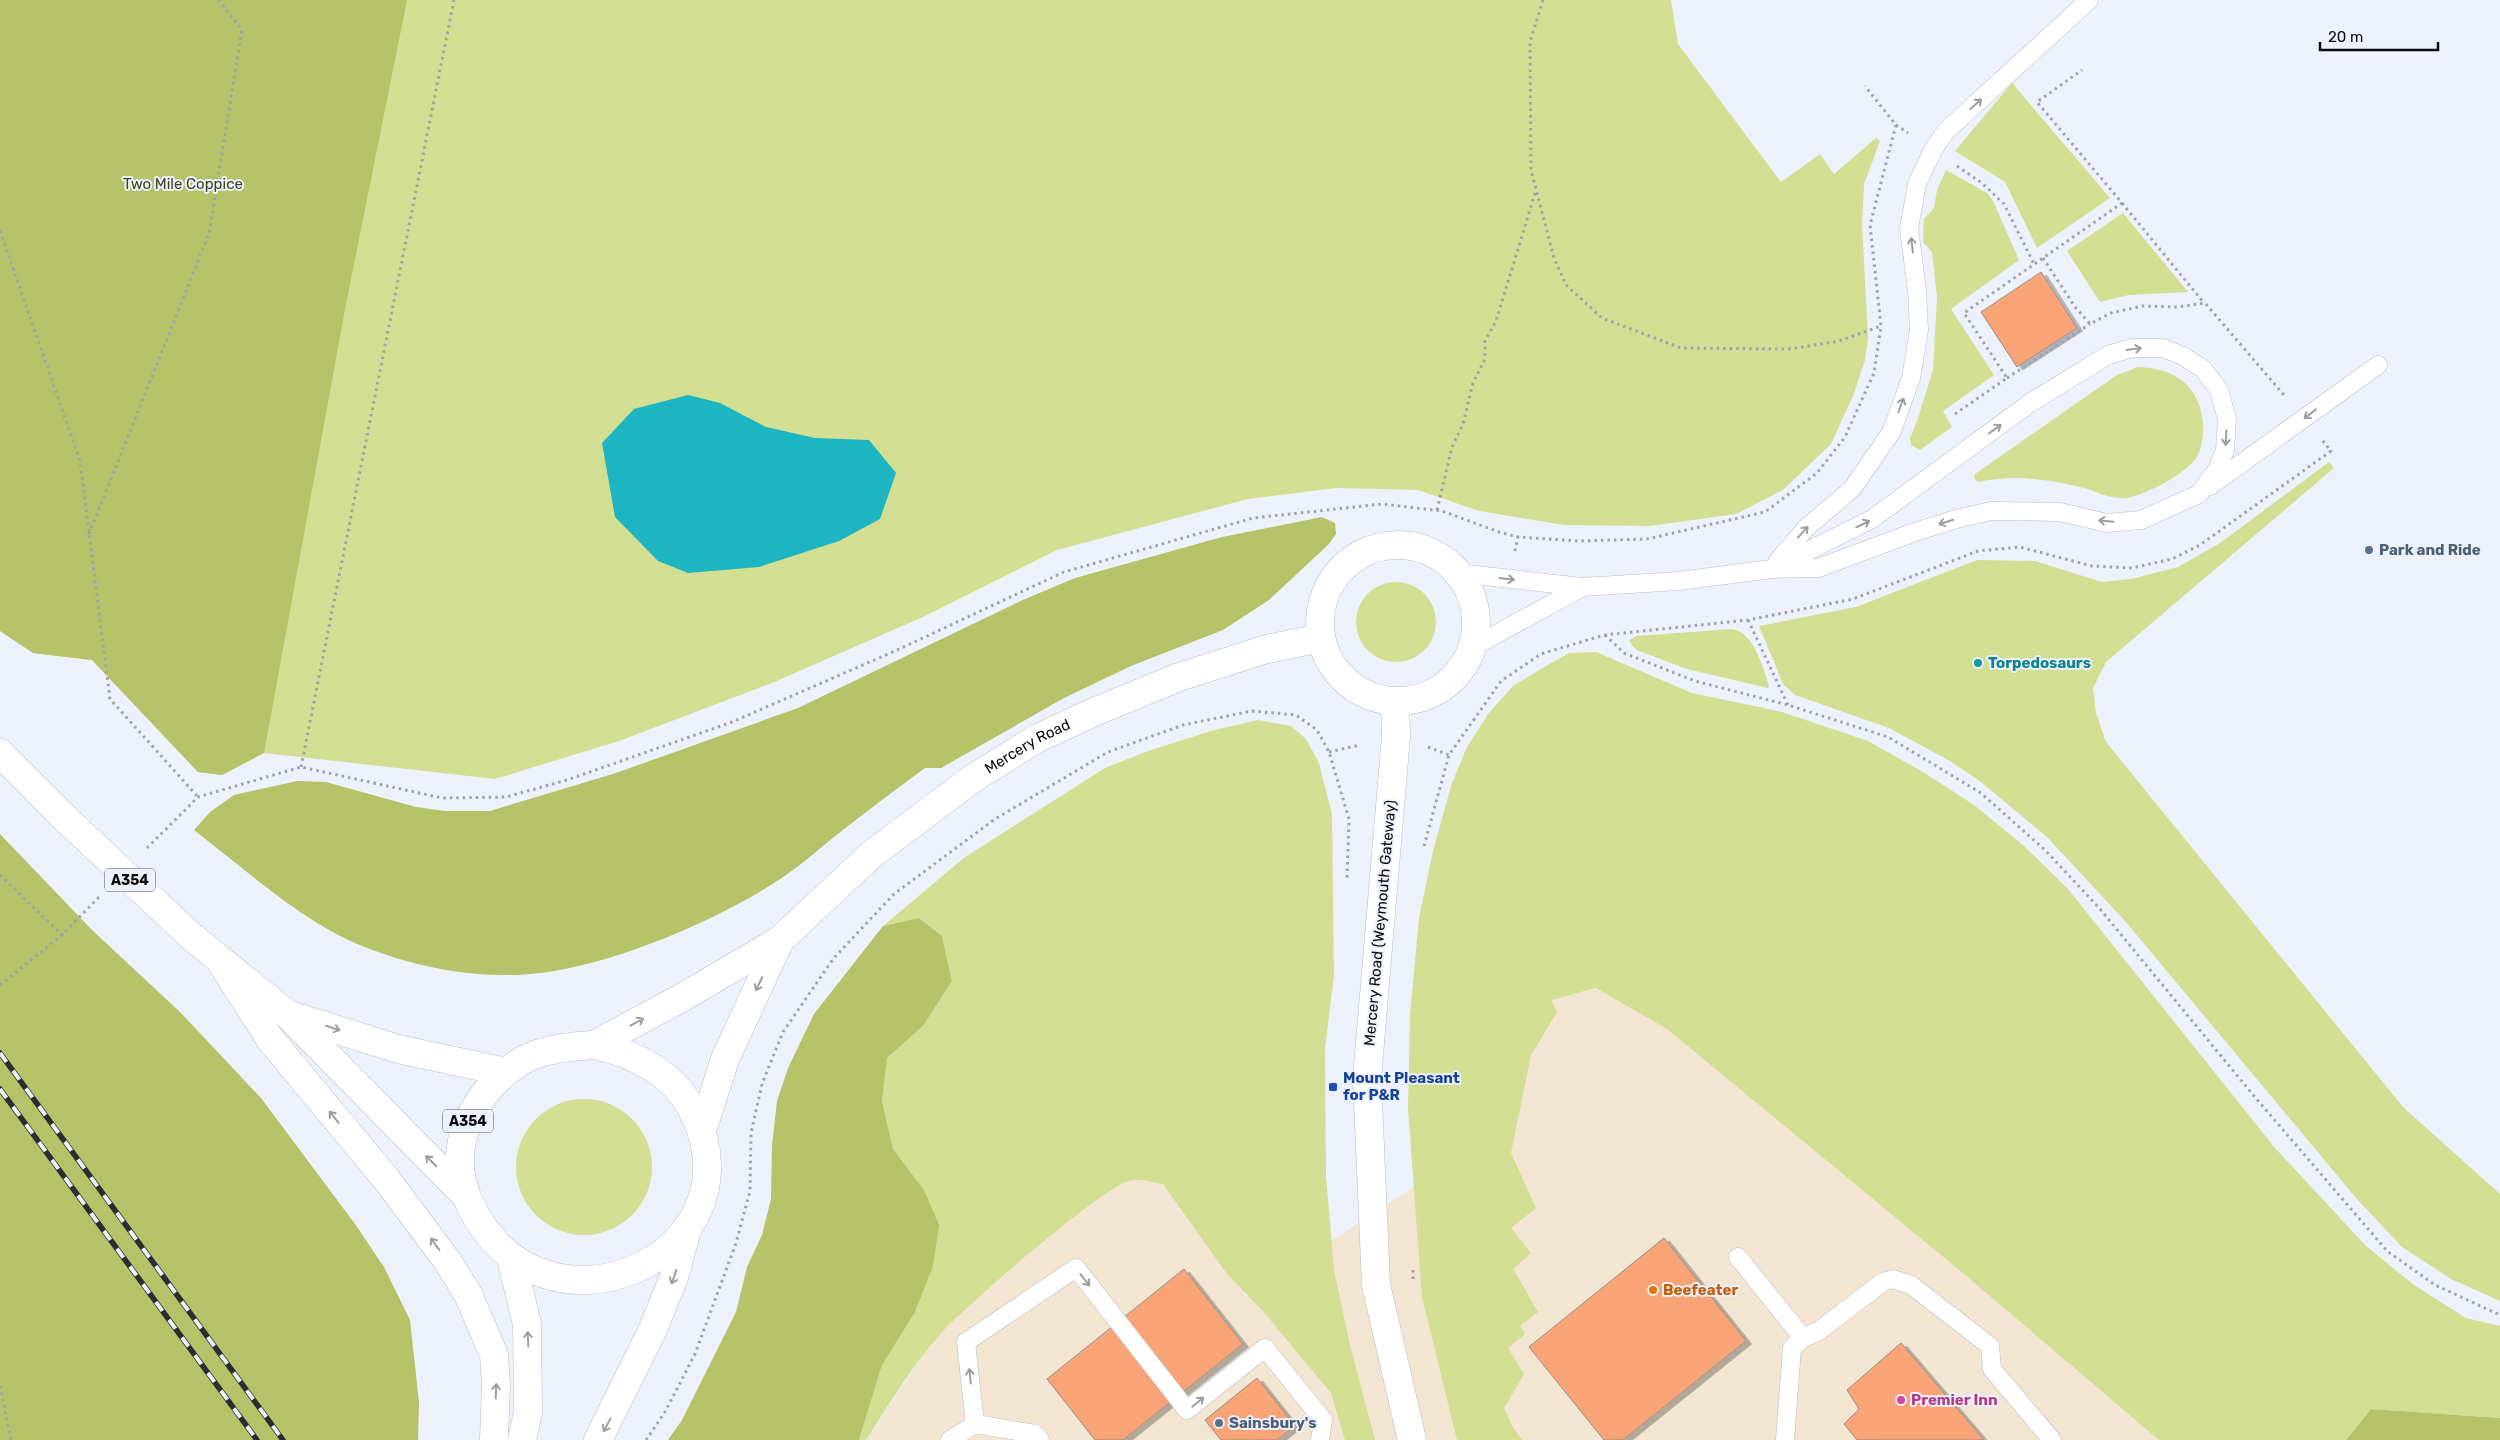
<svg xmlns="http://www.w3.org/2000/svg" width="2500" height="1440" font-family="Rubik,sans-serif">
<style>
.commercial{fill:#f2e5d1}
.green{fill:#d2de92}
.forest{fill:#b5c268}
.water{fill:#1db5c2}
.building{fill:#f8a476;stroke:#978d88;filter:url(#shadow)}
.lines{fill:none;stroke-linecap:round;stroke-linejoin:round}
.service-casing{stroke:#b8bcc6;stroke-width:19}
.minor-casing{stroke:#b8bcc6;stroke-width:29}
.trunk-casing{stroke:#b8bcc6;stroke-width:29}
.path{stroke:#9fa2aa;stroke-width:3;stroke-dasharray:2.5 4;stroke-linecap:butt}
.service{stroke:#fff;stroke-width:18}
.minor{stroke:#fff;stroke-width:28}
.trunk{stroke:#fff;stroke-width:28}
.rail-casing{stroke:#2c2d32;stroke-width:5.5}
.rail{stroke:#edf1fb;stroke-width:4;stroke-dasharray:11;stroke-linecap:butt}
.trunk-bridge-casing{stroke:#b8bcc6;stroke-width:29;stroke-linecap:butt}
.trunk-bridge{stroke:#fff;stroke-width:28}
.oneway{stroke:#9d9e9f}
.service-dot{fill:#5c6f8a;stroke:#edf1fb;stroke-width:2}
.culture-dot{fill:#0f9aa8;stroke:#edf1fb;stroke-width:2}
.transit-dot{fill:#1a4fb4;stroke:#edf1fb;stroke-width:2}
.food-dot{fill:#e8710a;stroke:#edf1fb;stroke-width:2}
.hotel-dot{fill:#d1479c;stroke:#edf1fb;stroke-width:2}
.labels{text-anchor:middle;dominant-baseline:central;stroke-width:4;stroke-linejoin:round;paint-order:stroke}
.shield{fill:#edf1fb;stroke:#4f5156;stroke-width:1}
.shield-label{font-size:14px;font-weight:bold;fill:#0b0c10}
.park-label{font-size:15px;fill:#3f441e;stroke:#edf1fb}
.service-label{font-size:15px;font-weight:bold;fill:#4e5e75;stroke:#edf1fb;text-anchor:start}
.culture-label{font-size:15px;font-weight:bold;fill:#0d838f;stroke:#edf1fb;text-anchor:start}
.street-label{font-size:15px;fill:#0b0c10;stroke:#edf1fb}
.transit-label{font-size:15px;font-weight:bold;fill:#164399;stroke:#edf1fb;text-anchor:start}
.food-label{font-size:15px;font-weight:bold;fill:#c56008;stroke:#edf1fb;text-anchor:start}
.hotel-label{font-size:15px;font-weight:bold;fill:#b23c85;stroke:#edf1fb;text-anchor:start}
</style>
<defs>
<filter id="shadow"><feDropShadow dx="5.5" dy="3" stdDeviation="0" flood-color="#0004"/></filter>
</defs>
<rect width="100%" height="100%" fill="#edf1fb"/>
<path class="commercial" d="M1597,988L1667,1029L1964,1274L2159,1440H866L971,1284L1166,1124L1240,1269L1245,1297L1426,1179L1550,1000Z"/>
<g class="green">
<path d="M0,0H1671L1678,44L1781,182L1820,154L1834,174L1876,138L1880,141L1864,184L1862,224L1868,339L1865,360L1853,396L1831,444L1783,490L1736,514L1650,526L1564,525L1479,511L1418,490L1336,488L1248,499L1057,550L925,616L772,683L619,741L495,779L264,753L222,775L198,772L92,660L33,653L0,631Z"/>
<path d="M2012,83L2110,198L2037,248L2005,182L1955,151Z"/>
<path d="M1946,170L1987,193L1993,201L2019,260L1951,309L1994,375L1943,411L1952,427L1920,450L1911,445L1910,438L1917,421L1933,370L1937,297L1932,252L1923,242L1924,219L1934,208L1937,190Z"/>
<path d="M2123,213L2188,292L2129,295L2100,302L2067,251Z"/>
<path d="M2138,367C2175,368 2201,386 2203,425C2204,436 2201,453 2194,461C2178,478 2153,490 2132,497C2116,502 2098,492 2084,488C2049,479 2013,474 1978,482L1974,478L1975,474L2117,375Z"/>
<path d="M2329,462L2334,468L2106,662L2093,688L2096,713L2106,742L2403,1107L2500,1194V1301L2451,1279L2402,1247L2356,1198L2125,921L2047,837L1981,782L1950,761L1889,728L1795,695L1783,684L1759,626L1856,607L1977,560L2035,561L2102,582L2131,579L2178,567L2220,543Z"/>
<circle cx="1396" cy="622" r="40"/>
<path d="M1732,629C1755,633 1762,667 1769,685L1768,688L1687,669L1639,651L1633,647L1629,640L1637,636Z"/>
<path d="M1596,652L1692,693L1782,712L1868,741L1923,772L1974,805L2024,846L2068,889L2275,1148L2366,1246L2414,1285L2466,1318L2500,1326V1418L2371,1409L2346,1440H2159L1964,1274L1667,1029L1596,988L1551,1000L1557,1012L1531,1055L1511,1153L1536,1208L1511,1228L1531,1253L1513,1269L1538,1312L1520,1326L1525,1334L1508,1348L1524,1374L1504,1408L1512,1426L1522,1440H1457L1422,1297L1408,1109L1410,1014L1419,918L1433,851L1451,786L1466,749L1488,714L1513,686L1546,666L1569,653Z"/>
<path d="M1258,720L1291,726L1306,739L1319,763L1332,814L1334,975L1325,1049L1326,1176L1334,1270L1350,1345L1375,1440H1345L1331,1393L1263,1311L1227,1274L1163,1184C1153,1183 1142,1179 1133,1180C1108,1181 965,1307 943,1331C913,1364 890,1403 866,1440H859L882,1365L914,1314L924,1190L893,1149L882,1101L887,1058L923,1026L952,981L942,936L919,918L883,926L965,857L1105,768L1148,751L1211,731Z"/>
<circle cx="584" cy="1167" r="68"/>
</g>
<g class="forest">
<path d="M0,0H407L346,304L264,753L222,775L198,772L92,660L33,653L0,631Z"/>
<path d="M1322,517L1335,523L1336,534L1329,544L1269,600L1223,630L1131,666L1064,698L941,768H925C896,789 867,811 839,833C821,847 805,862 786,875C724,918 616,964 540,973C468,982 378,961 317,923C273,895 234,861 194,830L210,812L234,795L297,781L326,782L416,807L445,811H490L616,773L798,708L1025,599L1075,578L1222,537Z"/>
<path d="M0,834L92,930L180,1012L261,1098L355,1224L384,1267L410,1320L419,1403L418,1440H0Z"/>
<path d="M919,918L942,936L952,981L923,1026L887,1058L882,1101L893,1149L924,1190L939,1225L933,1266L914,1314L882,1365L859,1440H668L682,1420L736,1312L747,1267L762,1235L771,1199L772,1145L777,1101L788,1068L814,1014L883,926Z"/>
<path d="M2371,1409L2500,1418V1440H2346Z"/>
</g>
<path class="water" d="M688,395L720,403L766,427L815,438L869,440L896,473L880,519L839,541L759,567L688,573L658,561L615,517L602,443L634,409Z"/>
<g class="building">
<path d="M2041,272L2077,328L2017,367L1981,312Z"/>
<path d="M1664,1238L1746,1341L1623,1440H1604L1529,1347Z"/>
<path d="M1184,1269L1243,1344L1123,1440H1095L1047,1379Z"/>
<path d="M1901,1343L1984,1440H1857L1844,1424L1859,1409L1847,1390Z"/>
<path d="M1257,1378L1295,1426L1277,1440H1221L1205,1420Z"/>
</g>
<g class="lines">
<g class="service-casing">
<g id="service">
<path d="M2210,486L2378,365"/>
<path d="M1777,562L1806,528L1852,489L1892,431L1911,378L1919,330L1917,290L1909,228L1917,184L1933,150L1946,131L2089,0"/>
<path d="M1458,573L1582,587L1679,581L1772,569L1818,568L1915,532L1956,519L1991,511L2060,512L2107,523L2141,520L2199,494L2218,468L2225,450L2227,419L2219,390L2203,369L2183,356L2163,348H2133L2108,355L2030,403L1872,519L1772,569"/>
<path d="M1473,647L1582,587"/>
<path d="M1738,1257L1803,1338"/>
<path d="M975,1424L966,1342L1076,1268L1187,1410L1265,1348L1323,1420L1320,1440"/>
<path d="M950,1440L975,1424L1035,1434L1040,1440"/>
<path d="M1785,1440L1792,1348L1803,1338L1820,1330L1883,1282L1893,1279L1911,1285L1990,1346L1992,1369L2052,1440"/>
</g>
</g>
<g class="minor-casing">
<g id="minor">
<circle cx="1398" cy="623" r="78"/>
<path d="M1395,702L1396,736L1367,1078L1376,1285L1412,1440"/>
<path id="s1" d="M594,1045L683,997L780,940L871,855L975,777L1036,739L1094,712L1179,677L1267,649L1321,638"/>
<path d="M702,1131L725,1059L780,940"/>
</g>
</g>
<g class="trunk-casing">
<g id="trunk">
<path d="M0,753L69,822"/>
<path d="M192,937L286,1013L465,1195"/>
<path d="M221,962L270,1039L387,1180L448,1262L468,1294L494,1355L496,1384L494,1440"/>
<path d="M290,1015L398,1049L506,1072"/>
<path d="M594,1045C635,1053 675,1074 694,1113C763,1258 540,1355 470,1204C449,1161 462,1117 494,1083C505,1072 519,1061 534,1055C554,1048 573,1046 594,1045Z"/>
<path d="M511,1258L527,1324L528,1412L522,1440"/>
<path d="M598,1440L653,1329L674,1277L687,1230"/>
</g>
</g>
<g class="path">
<path d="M1543,0L1530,42L1531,170L1554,258L1566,285L1602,318L1681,348L1790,349L1839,341L1881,326"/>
<path d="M1896,125L1908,133"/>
<path d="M1957,166L1982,183L2004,204L2034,264"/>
<path d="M2122,203L2204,303"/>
<path d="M0,231L80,461L110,699L198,797"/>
<path d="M2043,258L2075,307L2090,324L2111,313L2142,306L2178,307L2205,303L2284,395"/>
<path d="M2007,378L2090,324"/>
<path d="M1955,414L2007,378L1964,313L2122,203L2037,102L2082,70"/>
<path d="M1437,510L1452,447L1463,424L1473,383L1485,359V341L1496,321L1536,190"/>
<path d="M89,534L209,234L242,30L219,0"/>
<path d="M1515,551L1518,537"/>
<path d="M1748,620L1788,705"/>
<path d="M1605,635L1624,653L1695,681L1788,705L1888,737L1981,793L2045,850L2100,909L2254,1096L2387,1251L2435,1285L2500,1315"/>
<path d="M1428,747L1449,755"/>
<path d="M1329,752L1360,745"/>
<path d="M301,767L454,0"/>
<path d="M1424,846L1449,755L1501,681L1541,654L1604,635L1748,620L1853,599L1978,551L2020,547L2092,566L2132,568L2172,559L2200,545L2331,451L2322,440"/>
<path d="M147,848L198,797L301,767L442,798L506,797L567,780L732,722L895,651L1064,572L1253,518L1382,504L1442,511L1499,532L1518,537L1579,541L1647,539L1765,512L1817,473L1845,437L1874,373L1881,326L1870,225L1896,125L1865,86"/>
<path d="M0,875L62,935"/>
<path d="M0,985L62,935L99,897"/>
<path d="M1413,1270V1283"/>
<path d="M0,1386L11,1440"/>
<path d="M646,1440L665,1412L695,1354L736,1243L750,1191L751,1133L762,1084L783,1032L833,959L894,894L995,819L1108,752L1183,725L1252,711L1296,715L1317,730L1329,752L1349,819L1347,879"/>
</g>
<use href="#service" class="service"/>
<use href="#minor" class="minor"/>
<use href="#trunk" class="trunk"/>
<g class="rail-casing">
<g id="rail">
<path d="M0,1053L283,1440"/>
<path d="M0,1089L257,1440"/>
</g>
</g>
<use href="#rail" class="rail"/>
<g class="trunk-bridge-casing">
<path id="trunk-bridge" d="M69,822L192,937"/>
</g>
<use href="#trunk-bridge" class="trunk-bridge"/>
</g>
<defs><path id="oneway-shaft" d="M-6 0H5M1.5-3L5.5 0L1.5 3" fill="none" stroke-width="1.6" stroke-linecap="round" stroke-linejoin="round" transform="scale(1.25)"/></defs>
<g class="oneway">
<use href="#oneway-shaft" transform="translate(1976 104) rotate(-42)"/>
<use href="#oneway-shaft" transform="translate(1912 245) rotate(-97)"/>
<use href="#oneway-shaft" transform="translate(2134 349) rotate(-8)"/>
<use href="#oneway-shaft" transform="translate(1901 405) rotate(-70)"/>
<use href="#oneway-shaft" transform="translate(2310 414) rotate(142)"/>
<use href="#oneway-shaft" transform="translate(1995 429) rotate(-36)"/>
<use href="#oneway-shaft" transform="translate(2226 438) rotate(93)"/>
<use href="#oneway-shaft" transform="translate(2106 521) rotate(-175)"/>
<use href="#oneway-shaft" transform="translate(1946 522) rotate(162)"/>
<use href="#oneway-shaft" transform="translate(1863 524) rotate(-26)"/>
<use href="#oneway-shaft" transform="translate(1803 532) rotate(-48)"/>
<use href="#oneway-shaft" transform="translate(1507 579) rotate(7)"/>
<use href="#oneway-shaft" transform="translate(759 984) rotate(115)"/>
<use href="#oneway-shaft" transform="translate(637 1022) rotate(-28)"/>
<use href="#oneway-shaft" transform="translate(333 1028) rotate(18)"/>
<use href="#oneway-shaft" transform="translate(334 1117) rotate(-129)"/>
<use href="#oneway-shaft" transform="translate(431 1161) rotate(-135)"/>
<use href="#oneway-shaft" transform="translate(435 1244) rotate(-126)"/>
<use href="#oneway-shaft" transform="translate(674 1277) rotate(109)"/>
<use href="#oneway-shaft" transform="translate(1085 1280) rotate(52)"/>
<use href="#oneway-shaft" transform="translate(528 1339) rotate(-92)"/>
<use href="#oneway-shaft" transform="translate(970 1376) rotate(-96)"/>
<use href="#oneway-shaft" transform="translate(496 1391) rotate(-88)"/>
<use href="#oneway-shaft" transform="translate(1198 1402) rotate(-39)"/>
<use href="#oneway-shaft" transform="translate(607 1425) rotate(118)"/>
</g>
<g class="service-dot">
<circle cx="2369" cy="550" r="5"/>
<circle cx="1219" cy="1423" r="5"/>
</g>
<circle class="culture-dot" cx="1978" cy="663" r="5"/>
<rect class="transit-dot" x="1328" y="1082" width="10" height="10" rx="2.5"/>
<circle class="food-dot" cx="1653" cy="1290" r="5"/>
<circle class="hotel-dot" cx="1901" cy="1400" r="5"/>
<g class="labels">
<g class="shield">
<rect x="105" y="868.5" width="50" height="23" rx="4"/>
<rect x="443" y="1109.5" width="50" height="23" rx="4"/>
</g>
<g class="shield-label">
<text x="130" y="880">A354</text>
<text x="468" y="1121">A354</text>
</g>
<g class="park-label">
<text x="183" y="184">Two Mile Coppice</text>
</g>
<g class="service-label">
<text x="2379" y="550">Park and Ride</text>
<text x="1229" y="1423">Sainsbury's</text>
</g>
<g class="culture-label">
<text x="1988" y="663">Torpedosaurs</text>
</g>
<g class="street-label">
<text stroke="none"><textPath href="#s1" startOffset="529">Mercery Road</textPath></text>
<text transform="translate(1380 923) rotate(-85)">Mercery Road (Weymouth Gateway)</text>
</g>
<g class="transit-label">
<text x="1343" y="1078">Mount Pleasant<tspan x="1343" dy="17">for P&amp;R</tspan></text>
</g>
<g class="food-label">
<text x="1663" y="1290">Beefeater</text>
</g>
<g class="hotel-label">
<text x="1911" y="1400">Premier Inn</text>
</g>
</g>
<path d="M2320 42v8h118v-8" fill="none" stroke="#0b0c10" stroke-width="2.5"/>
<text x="2328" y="42" font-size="15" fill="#0b0c10" stroke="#edf1fb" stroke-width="4" paint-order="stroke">20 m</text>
</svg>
